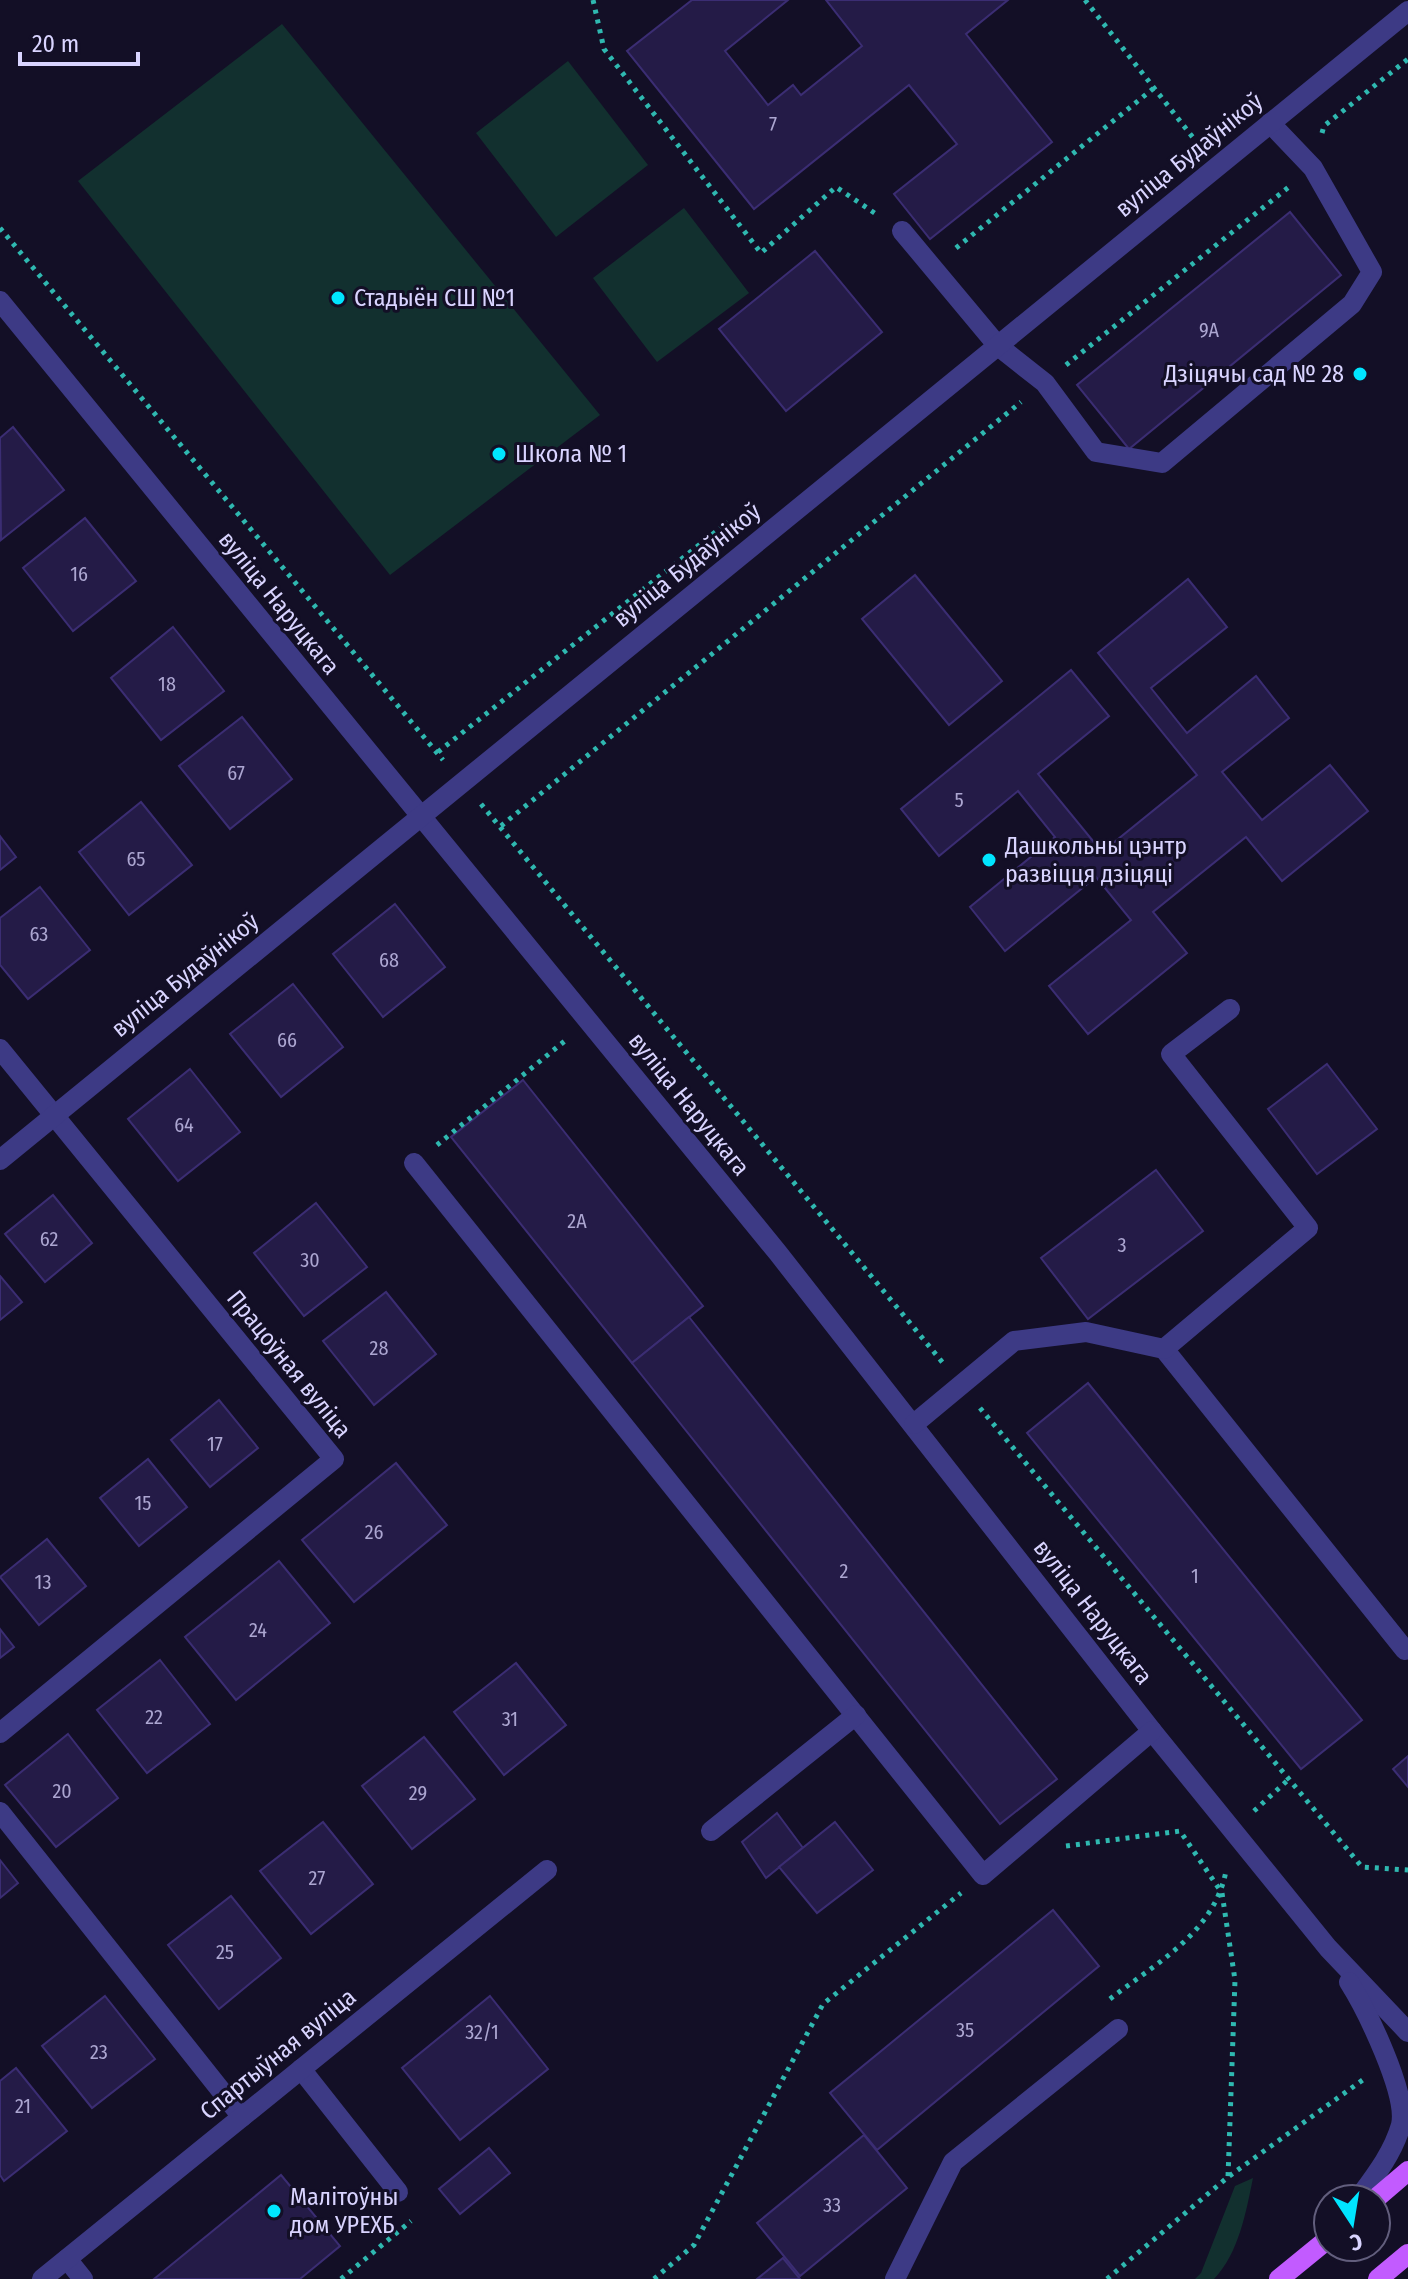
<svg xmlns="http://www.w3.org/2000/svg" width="1408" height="2279" font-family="'Fira Sans Condensed',sans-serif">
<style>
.green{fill:#12302f}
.building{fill:#241b47;stroke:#3b2d73;stroke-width:2}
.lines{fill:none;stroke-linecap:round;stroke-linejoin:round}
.path{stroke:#2fb8b0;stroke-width:5;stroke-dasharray:4 6;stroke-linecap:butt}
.minor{stroke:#3d3a85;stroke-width:20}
.major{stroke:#c25bff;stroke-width:20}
.poi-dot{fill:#00e5ff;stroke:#130f26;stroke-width:3}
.labels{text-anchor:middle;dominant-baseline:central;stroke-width:6;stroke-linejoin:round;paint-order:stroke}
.number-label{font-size:20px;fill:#aca6d1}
.street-label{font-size:24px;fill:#d9d4ff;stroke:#130f26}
.poi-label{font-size:24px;fill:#d9d4ff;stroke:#130f26;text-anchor:start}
</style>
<rect width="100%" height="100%" fill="#130f26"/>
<g class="green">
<path d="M282,24L600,415L390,575L78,181Z"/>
<path d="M568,61L648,165L556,237L476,133Z"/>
<path d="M684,208L749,293L657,362L593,278Z"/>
<path d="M1253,2178C1246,2212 1239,2253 1214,2279H1195L1201,2273L1235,2186Z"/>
</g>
<g class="building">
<path d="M692,0H788L725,51L768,105L793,85L801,95L862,46L826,0H1008L966,34L1052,142L930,239L894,194L957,144L909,85L754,209L627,51Z"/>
<path d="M1290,212L1341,275L1129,449L1077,385Z"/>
<path d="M815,251L882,332L786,411L719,329Z"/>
<path d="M13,427L64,490L1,540L0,438Z"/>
<path d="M85,518L136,581L73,631L23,568Z"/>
<path d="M915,575L1002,681L949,725L862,619Z"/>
<path d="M1188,579L1227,627L1151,688L1187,733L1256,676L1289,718L1222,772L1262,820L1330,765L1368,811L1282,881L1246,837L1153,912L1187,953L1088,1034L1049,986L1131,920L1096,877L1005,951L970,907L1055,837L1018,791L939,856L901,809L1071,670L1109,716L1038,774L1102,852L1197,775L1098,653Z"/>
<path d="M173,627L224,691L161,740L111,678Z"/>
<path d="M242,717L292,779L230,829L179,766Z"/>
<path d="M141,802L192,865L129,915L79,852Z"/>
<path d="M0,836L16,857L0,870Z"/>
<path d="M40,887L90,950L28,999L0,965V918Z"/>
<path d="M395,904L445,967L383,1017L333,954Z"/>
<path d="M293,984L343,1047L281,1097L230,1034Z"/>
<path d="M1327,1064L1377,1129L1317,1174L1268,1109Z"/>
<path d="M190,1069L240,1132L178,1181L128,1119Z"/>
<path d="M523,1080L703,1306L632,1363L451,1137Z"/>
<path d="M1156,1170L1203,1231L1088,1319L1041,1258Z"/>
<path d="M53,1195L92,1243L45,1282L5,1234Z"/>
<path d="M316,1203L367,1267L304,1316L254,1253Z"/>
<path d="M0,1276L22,1302L0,1320Z"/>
<path d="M386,1292L436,1354L374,1405L323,1341Z"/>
<path d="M689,1317L1057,1779L1000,1824L632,1363Z"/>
<path d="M1088,1383L1362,1720L1301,1769L1027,1433Z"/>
<path d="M219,1400L258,1448L210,1487L171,1440Z"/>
<path d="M148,1459L187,1507L139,1546L100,1498Z"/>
<path d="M396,1463L447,1525L354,1602L302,1540Z"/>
<path d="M47,1539L86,1586L39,1625L0,1577Z"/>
<path d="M279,1561L330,1623L236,1700L185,1637Z"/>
<path d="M0,1629L14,1647L0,1658Z"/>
<path d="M160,1660L210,1724L147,1773L97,1710Z"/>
<path d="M516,1663L566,1725L504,1775L454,1712Z"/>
<path d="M68,1734L118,1798L56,1847L5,1785Z"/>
<path d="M424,1737L475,1799L412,1849L362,1786Z"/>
<path d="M1408,1756V1787L1393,1769Z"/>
<path d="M777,1813L803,1848L766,1878L742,1842Z"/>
<path d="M323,1822L373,1884L311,1934L260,1871Z"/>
<path d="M835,1822L873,1870L817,1913L779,1867Z"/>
<path d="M0,1860L18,1883L0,1898Z"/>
<path d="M231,1896L281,1958L219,2009L168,1945Z"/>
<path d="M1053,1910L1099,1966L877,2150L830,2093Z"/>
<path d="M105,1996L155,2059L92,2108L42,2046Z"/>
<path d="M490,1996L548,2069L460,2140L402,2068Z"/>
<path d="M16,2068L67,2131L4,2181L0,2175V2081Z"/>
<path d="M864,2135L907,2188L800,2276L757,2223Z"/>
<path d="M489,2148L510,2173L460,2214L439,2189Z"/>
<path d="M281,2175L340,2246L300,2279H154Z"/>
<path d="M783,2258L800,2279H757Z"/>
</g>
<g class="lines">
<g class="path">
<path d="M593,0L604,49L761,253L836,187L879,216"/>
<path d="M1085,0L1198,144"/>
<path d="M1322,133L1324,126L1408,59"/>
<path d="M0,228L443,760"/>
<path d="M956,248L1154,88"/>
<path d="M1066,365L1290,186"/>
<path d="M438,752L728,522"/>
<path d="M481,804L943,1363"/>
<path d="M501,826L1021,402"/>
<path d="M437,1145L566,1040"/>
<path d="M980,1408L1362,1867L1408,1870"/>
<path d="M1254,1811L1289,1779"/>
<path d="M1066,1846L1180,1831L1222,1893L1235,1980L1228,2177"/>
<path d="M1110,1999C1156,1963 1214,1933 1226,1871"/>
<path d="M341,2279L411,2221"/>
<path d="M654,2279L694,2245L823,2004L961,1893"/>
<path d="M1107,2279L1228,2177L1364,2079"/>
</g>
<g class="minor">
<path d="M902,231L998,346L1045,383L1096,452L1162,463L1352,304L1372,272L1313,168L1270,123"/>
<path d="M0,301L778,1253L1152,1731L1328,1948L1408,2032"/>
<path d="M0,1049L334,1459L0,1733"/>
<path d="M0,1160L1408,11"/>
<path d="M414,1163L983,1875L1152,1731"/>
<path d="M1164,1349L1405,1650"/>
<path d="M914,1424L1014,1341L1086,1332L1164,1349L1308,1228L1171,1054L1230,1009"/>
<path d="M0,1812L242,2117"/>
<path d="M711,1831L856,1715"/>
<path d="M1349,1982C1366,2009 1408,2094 1401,2125C1393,2153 1375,2176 1358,2199"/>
<path d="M301,2069L398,2192"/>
<path d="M67,2259L83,2279"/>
<path d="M42,2279L547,1870"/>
<path d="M895,2279L953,2162L1118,2029"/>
</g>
<g class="major">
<path d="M1375,2199L1408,2171"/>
<path d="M1279,2279L1328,2239"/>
<path d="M1378,2279L1408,2254"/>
</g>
</g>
<g class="poi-dot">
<circle cx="338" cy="298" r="8"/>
<circle cx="1360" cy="374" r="8"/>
<circle cx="499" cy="454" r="8"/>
<circle cx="989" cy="860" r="8"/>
<circle cx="274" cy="2211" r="8"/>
</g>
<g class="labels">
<g class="number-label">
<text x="773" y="124">7</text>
<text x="1209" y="330">9А</text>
<text x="79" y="574">16</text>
<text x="167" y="684">18</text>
<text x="236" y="773">67</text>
<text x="959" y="800">5</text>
<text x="136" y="859">65</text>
<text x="39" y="934">63</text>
<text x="389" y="960">68</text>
<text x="287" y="1040">66</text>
<text x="184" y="1125">64</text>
<text x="577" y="1221">2А</text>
<text x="49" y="1239">62</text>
<text x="1122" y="1245">3</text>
<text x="310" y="1260">30</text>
<text x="379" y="1348">28</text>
<text x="215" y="1444">17</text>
<text x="143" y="1503">15</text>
<text x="374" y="1532">26</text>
<text x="844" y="1571">2</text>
<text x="1195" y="1576">1</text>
<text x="43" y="1582">13</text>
<text x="258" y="1630">24</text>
<text x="154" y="1717">22</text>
<text x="510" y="1719">31</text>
<text x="62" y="1791">20</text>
<text x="418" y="1793">29</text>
<text x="317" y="1878">27</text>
<text x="225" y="1952">25</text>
<text x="965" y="2030">35</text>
<text x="482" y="2032">32/1</text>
<text x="99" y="2052">23</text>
<text x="23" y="2106">21</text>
<text x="832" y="2205">33</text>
</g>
<g class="street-label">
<text transform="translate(1189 155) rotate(-39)">вуліца Будаўнікоў</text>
<text transform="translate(687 565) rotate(-39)">вуліца Будаўнікоў</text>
<text transform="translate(279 603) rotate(51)">вуліца Наруцкага</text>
<text transform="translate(185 975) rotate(-39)">вуліца Будаўнікоў</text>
<text transform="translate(689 1104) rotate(51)">вуліца Наруцкага</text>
<text transform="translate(289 1364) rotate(51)">Працоўная вуліца</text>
<text transform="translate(1093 1612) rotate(52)">вуліца Наруцкага</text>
<text transform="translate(278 2054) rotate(-39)">Спартыўная вуліца</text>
</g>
<g class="poi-label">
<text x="354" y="298">Стадыён СШ №1</text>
<text x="1344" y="374" text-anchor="end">Дзіцячы сад № 28</text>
<text x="515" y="454">Школа № 1</text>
<text x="1005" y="846">Дашкольны цэнтр<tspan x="1005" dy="28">развіцця дзіцяці</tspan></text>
<text x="290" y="2197">Малітоўны<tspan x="290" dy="28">дом УРЕХБ</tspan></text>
</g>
</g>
<g transform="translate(1352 2223) rotate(168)"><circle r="38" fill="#130f26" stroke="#625e7d" stroke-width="2"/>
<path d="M0-6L14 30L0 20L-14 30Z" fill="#00e5ff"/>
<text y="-12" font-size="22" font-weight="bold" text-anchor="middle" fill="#d9d4ff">С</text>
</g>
<path d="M20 52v12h118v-12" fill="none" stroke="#d9d4ff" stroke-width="4"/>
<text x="32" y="52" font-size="24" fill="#d9d4ff" stroke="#130f26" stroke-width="6" paint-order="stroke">20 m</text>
</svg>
